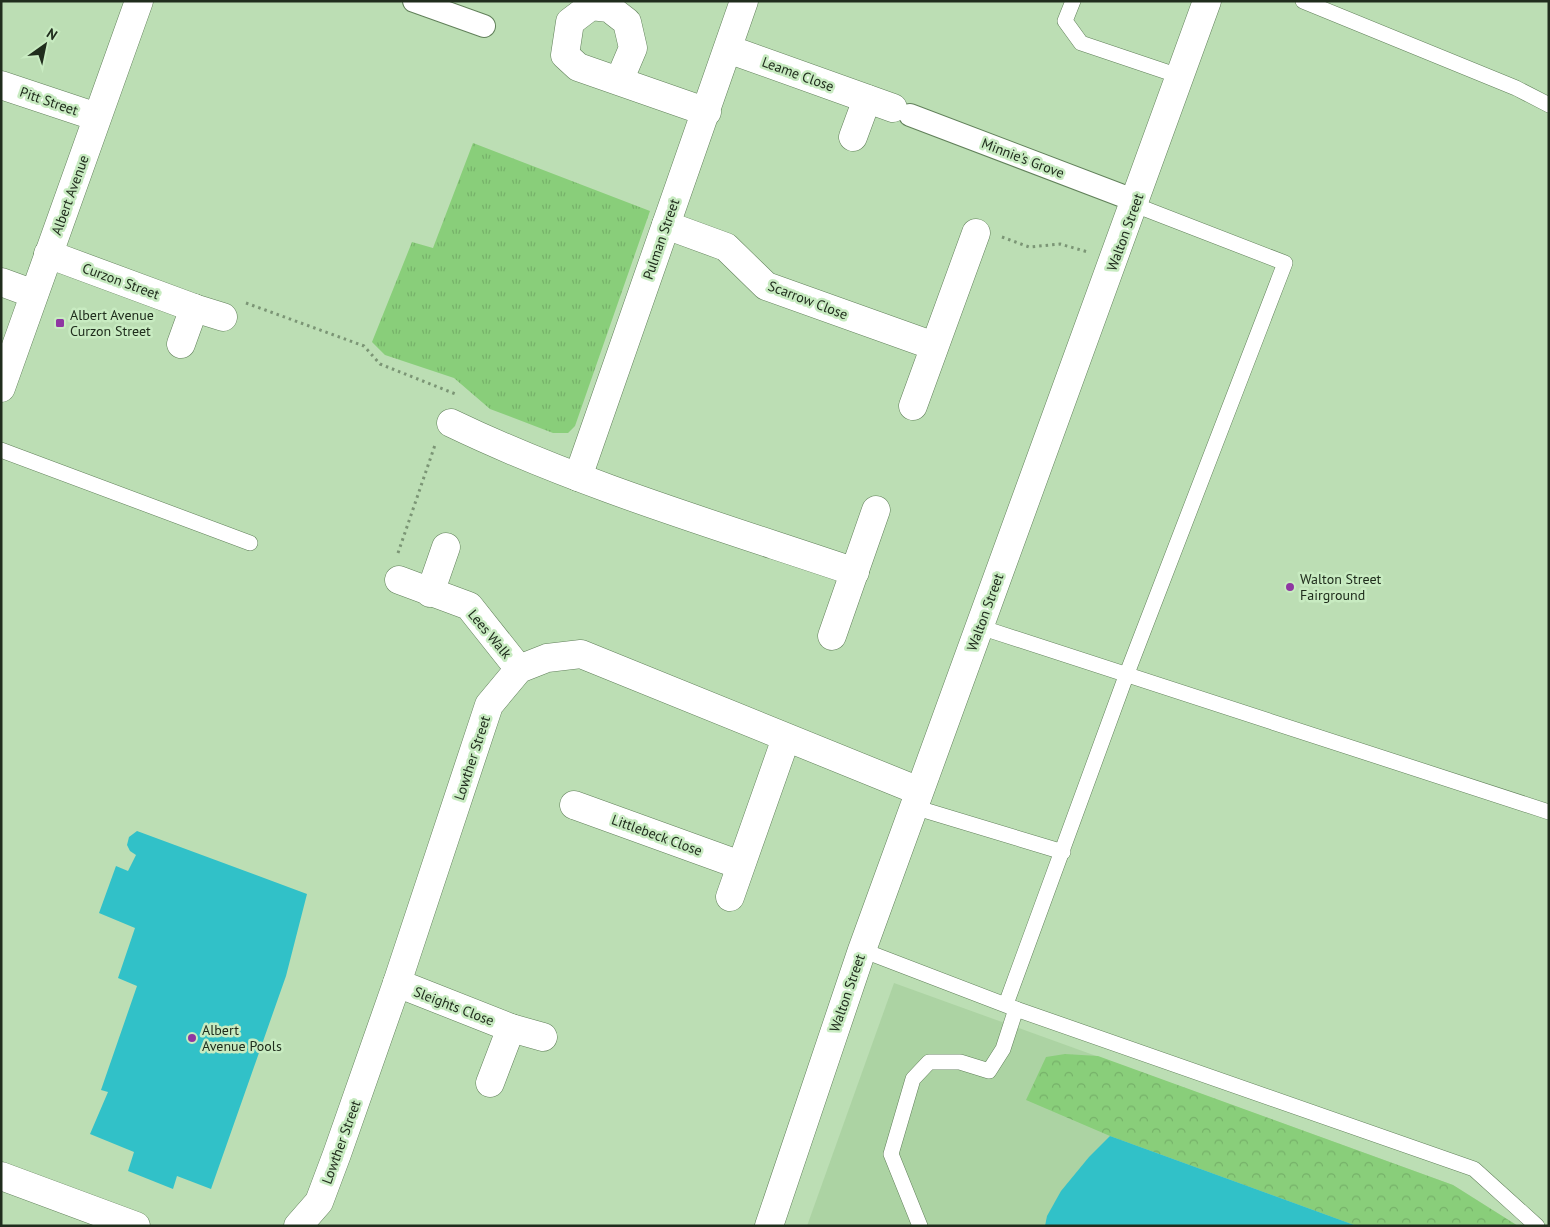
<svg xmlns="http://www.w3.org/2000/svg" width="1550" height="1227" font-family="'PT Sans',sans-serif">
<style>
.built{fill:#acd3a3}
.forest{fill:url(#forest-crowns)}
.park{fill:url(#park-tufts)}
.building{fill:#31c1c8}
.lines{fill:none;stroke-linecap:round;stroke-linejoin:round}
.service-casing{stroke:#61805a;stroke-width:16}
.pedestrian-casing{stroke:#61805a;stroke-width:24}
.minor-casing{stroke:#61805a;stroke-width:29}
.path{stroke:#7b9575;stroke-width:3;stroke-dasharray:2.5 4;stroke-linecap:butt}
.service{stroke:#fff;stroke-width:15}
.pedestrian{stroke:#fff;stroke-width:22}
.minor{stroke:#fff;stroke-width:28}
.poi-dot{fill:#8f36a2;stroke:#c8ebc1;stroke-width:2}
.labels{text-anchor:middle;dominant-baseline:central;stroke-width:5;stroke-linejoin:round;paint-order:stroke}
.street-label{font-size:14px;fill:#202d1d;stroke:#c8ebc1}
.poi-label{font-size:14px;fill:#202d1d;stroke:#c8ebc1;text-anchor:start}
</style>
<defs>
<pattern id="forest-crowns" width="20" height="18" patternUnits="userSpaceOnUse" patternTransform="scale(1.25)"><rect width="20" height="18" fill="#89ce7a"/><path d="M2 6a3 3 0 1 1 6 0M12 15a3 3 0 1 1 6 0" fill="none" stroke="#76b169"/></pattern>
<pattern id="park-tufts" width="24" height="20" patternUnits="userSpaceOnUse" patternTransform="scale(1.25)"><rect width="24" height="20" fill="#89ce7a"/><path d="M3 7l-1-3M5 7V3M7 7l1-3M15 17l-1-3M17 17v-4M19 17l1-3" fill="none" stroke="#76b169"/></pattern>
</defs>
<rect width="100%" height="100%" fill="#bcdeb4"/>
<path class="built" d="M894,983L1453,1185L1518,1226H807Z"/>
<path class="forest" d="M1065,1054L1098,1056L1453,1185L1518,1226H1357L1110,1136L1026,1100L1046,1057Z"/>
<path class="park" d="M473,143L650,211L575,426L568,433H553L490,409L454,378L385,355L372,342L412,242L433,248Z"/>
<g class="building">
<path d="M137,831L307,894L286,976L211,1189L177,1176L173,1189L128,1171L134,1152L90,1134L108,1092L101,1090L137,986L118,978L135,928L99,913L116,866L128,871L136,855L130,851L127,845L129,837Z"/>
<path d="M1110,1136L1357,1226H1045L1047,1216L1061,1191L1089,1157Z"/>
</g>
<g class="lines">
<g class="service-casing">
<g id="service">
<path d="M1073,1L1065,21L1081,43L1179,76"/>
<path d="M1303,1L1516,88L1549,105"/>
<path d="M1,450L250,543"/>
<path d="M980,627L1549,812"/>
<path d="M914,807L1063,852"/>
<path d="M862,950L1016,1009L1474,1169L1537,1226"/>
<path d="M1006,1004L1126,676L1285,263L1135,205"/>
<path d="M920,1226L891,1154L913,1079L929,1062H960L989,1071L1003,1049L1016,1009"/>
</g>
</g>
<g class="pedestrian-casing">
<g id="pedestrian">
<path d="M414,1L484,26"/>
<path d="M910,115L1136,201"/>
</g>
</g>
<g class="minor-casing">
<g id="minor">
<path d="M728,49L893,108"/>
<path d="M619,81L633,48L627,22L609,8L591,6L570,22L565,55L578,67L707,112"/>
<path d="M1,85L97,117"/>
<path d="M853,137L867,99"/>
<path d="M666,225L726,247L766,286L934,346"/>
<path d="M48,254L194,308L223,317"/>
<path d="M1,282L34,294"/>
<path d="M181,344L194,308"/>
<path d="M1,388L139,1"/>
<path d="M913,406L976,233"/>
<path d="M451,423C580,485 719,526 855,572"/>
<path d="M578,477L744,1"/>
<path d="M399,580L469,606L519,669"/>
<path d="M430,593L446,547"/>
<path d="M832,636L876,510"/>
<path d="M574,805L740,865"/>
<path d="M730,897L786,738"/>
<path d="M397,983L511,1028L543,1037"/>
<path d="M490,1083L511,1028"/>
<path d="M1,1176L136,1226"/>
<path d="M298,1226L319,1202L337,1154L397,983L489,705L519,669L547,658L581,654L919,791"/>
<path d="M769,1226L862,950L1207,1"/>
</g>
</g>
<g class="path">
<path d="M1002,237L1029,247L1060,244L1088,252"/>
<path d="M246,303L364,346L380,364L458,395"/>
<path d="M398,553L435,445"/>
</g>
<use href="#service" class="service"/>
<use href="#pedestrian" class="pedestrian"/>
<use href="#minor" class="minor"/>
</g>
<g class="poi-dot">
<rect x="55" y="318" width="10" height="10" rx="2.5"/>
<circle cx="1290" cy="587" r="5"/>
<circle cx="192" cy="1038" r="5"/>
</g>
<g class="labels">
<g class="street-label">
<text transform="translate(798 74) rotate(20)">Leame Close</text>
<text transform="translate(49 101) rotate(19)">Pitt Street</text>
<text transform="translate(1023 158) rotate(21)">Minnie's Grove</text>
<text transform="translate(70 195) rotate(-70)">Albert Avenue</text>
<text transform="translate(1125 232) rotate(-70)">Walton Street</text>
<text transform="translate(661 239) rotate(-71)">Pulman Street</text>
<text transform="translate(121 281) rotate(20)">Curzon Street</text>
<text transform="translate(808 300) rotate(21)">Scarrow Close</text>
<text transform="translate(985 612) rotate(-70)">Walton Street</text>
<text transform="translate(490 634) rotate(50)">Lees Walk</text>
<text transform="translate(472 758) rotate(-72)">Lowther Street</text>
<text transform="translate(657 835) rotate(20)">Littlebeck Close</text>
<text transform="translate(847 993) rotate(-71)">Walton Street</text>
<text transform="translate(454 1006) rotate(21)">Sleights Close</text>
<text transform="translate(341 1142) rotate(-70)">Lowther Street</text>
</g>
<g class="poi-label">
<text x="70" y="315">Albert Avenue<tspan x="70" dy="16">Curzon Street</tspan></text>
<text x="1300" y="579">Walton Street<tspan x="1300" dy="16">Fairground</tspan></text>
<text x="202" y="1030">Albert<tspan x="202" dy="16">Avenue Pools</tspan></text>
</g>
</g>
<rect width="1550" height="1227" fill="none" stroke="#202d1d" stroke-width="5"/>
<g transform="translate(45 45) rotate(33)" stroke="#c8ebc1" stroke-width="4" paint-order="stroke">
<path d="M0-4L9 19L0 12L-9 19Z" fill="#202d1d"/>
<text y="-8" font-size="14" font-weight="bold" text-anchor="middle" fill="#202d1d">N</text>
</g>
</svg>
